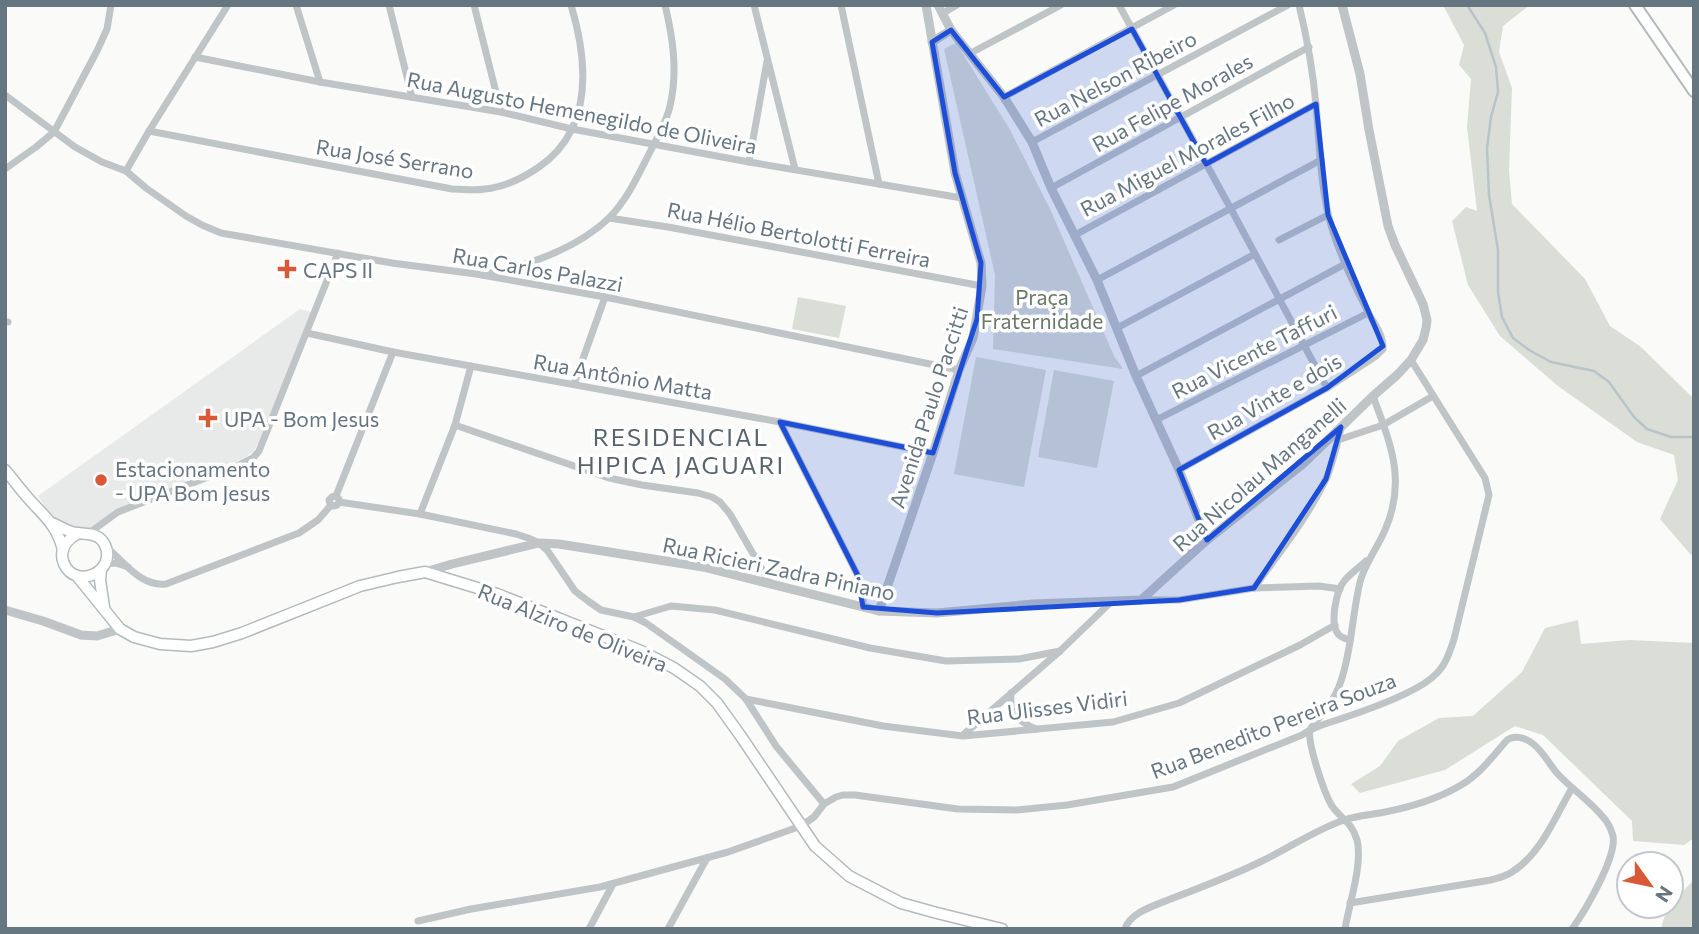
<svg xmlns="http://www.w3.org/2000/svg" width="1699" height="934" font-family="Commissioner,sans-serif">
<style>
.built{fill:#e8e9e9}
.green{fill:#daded7}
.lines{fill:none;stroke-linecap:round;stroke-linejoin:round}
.stream{stroke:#b8c4c8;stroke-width:2.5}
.secondary-casing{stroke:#b4babe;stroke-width:13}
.primary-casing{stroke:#b5babe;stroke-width:14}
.minor{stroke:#bfc4c7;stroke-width:7}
.tertiary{stroke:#bfc4c7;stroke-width:9}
.secondary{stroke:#fff;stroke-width:10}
.primary{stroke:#fff;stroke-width:10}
.marked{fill:#1d4ed8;fill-opacity:0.2;stroke:#1d4ed8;stroke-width:5;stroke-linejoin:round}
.poi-dot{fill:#d95838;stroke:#fff;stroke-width:2.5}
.labels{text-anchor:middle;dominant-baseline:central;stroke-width:7;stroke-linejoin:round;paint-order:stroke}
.street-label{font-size:21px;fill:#667681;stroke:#fff}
.poi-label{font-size:21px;fill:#667681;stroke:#fff;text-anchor:start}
.park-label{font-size:21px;fill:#697965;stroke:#fff}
.quarter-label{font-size:24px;letter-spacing:2px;fill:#58646c;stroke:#fff}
</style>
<rect width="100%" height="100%" fill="#fafaf8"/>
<path class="built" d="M300,309L311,312L259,442L253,452L244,458L115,513L88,530L62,526L47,510L38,496Z"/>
<g class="green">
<path d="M1443,5H1530L1503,26L1499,52L1512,88L1509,171L1512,204L1585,279L1610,326L1641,347L1694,399V554L1691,555L1660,519L1678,480L1674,455L1637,442L1558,386L1500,336L1468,285L1452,221L1466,207L1477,211L1467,127L1471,79L1459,65L1464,45Z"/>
<path d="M956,43L1009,128L1051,211L1114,356L1123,369L993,349L995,275L944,49Z"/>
<path d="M798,297L846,306L839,338L792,329Z"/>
<path d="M976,357L1046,370L1024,487L954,474Z"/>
<path d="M1054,370L1114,381L1097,468L1038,457Z"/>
<path d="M1578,620L1581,644L1629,640L1694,643V838L1684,845L1633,841L1632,821L1543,735L1515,726L1445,770L1360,793L1351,784L1380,766L1398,741L1439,718L1473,716L1522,672L1545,628Z"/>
<path d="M1694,880V929H1661C1665,908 1679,895 1694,880Z"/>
</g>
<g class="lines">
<path class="stream" d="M1467,5L1485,33L1496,67L1498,92L1491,117L1487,148L1489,195L1498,250V292L1502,317L1513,338L1529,350L1551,362L1594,371L1609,382L1634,417L1647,429L1671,437H1694"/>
<g class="secondary-casing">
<g id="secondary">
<path d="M5,470C13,479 20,489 28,498C44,516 57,525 63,550"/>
<path d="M52,523C59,526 65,530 72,532C84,535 98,531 105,545C117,572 76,590 64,564C58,550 67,539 79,533"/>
<path d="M101,570L100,580L104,607"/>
<path d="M77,576L120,629L134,637L160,644L191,646L213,642L242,633L360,586L398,577L425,572L497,594L641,651L674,668L700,686L717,703L740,735L815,846L849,876L901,903L937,913L1002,929"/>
</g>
</g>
<g class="primary-casing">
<path id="primary" d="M1635,5L1694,91"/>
</g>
<g class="minor">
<path d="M296,5L320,82"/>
<path d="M389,5L412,97"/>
<path d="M474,5L501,112"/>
<path d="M754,5L795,169"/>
<path d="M841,5L879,184"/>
<path d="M1119,5L1231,209L1327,388"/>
<path d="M943,13L957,5"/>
<path d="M969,54L1061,5"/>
<path d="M195,57L320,82L501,112L572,129L749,162L962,198"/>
<path d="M5,95L75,147L102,162L126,171L146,188L186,216L202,225L221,233L392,263L476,274L605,297L959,370"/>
<path d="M1004,97L1174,5"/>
<path d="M149,131L452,189C463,189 474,191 485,189C505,187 523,178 539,167C594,129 588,62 571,5"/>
<path d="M1032,142L1288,5"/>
<path d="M749,162L767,61"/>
<path d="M5,169L36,147L54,132L97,51L107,29L111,5"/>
<path d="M126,171L149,131L228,5"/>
<path d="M1051,188L1309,47"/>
<path d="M609,218L668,227L982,286"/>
<path d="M1075,235L1316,104"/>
<path d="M1279,240L1328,215"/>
<path d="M490,273C499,273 507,270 516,267C549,257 584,242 609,218C628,199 639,173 651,150C658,136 667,120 670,106C678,72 673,38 665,5"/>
<path d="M1097,280L1321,160"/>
<path d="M5,322H8"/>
<path d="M1117,328L1255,254"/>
<path d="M307,333L393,352L780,422L933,453"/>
<path d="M1136,376L1345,264"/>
<path d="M574,384L605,297"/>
<path d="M1156,420L1368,313"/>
<path d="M780,422L857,574L863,593V607"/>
<path d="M455,425L609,478L642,485L698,493L712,497L720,502L730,514L770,583"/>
<path d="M1338,440L1383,425L1433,396"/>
<path d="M1179,470L1327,388L1376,356L1383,349C1384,334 1373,323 1367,310C1354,285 1342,259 1333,232C1320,191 1320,147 1316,105C1313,71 1307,38 1299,5"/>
<path d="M336,496L393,352"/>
<path d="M339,502V499L336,496L332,497L329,500L330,504L333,506L337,505L339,502L420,514L516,534L528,538L539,543L547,550L575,591L588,601L601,610L634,617L646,623L725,679L746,699L776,746L824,804"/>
<path d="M420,514L455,425L471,366"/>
<path d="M89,533L118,512L239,465L253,458L259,451L338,253"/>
<path d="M105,546C124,561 140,587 166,584L299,533L318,520L331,505"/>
<path d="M105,564L116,563L128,567"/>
<path d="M1254,588C1279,553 1307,519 1326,479C1333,463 1337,445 1341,428"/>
<path d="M1141,600H1179L1254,588L1319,586L1340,589"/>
<path d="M634,617L671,606L715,610L870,648L946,661L1019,659L1060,651"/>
<path d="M1350,640C1347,639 1342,638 1339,635C1329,625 1336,590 1345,580C1351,573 1360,567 1366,561"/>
<path d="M1011,693C1009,712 1019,722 1036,729"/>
<path d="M746,699L883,726L963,736L1113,722L1179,703L1300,645L1335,625"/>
<path d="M963,735L1060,651L1111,602"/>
<path d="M1350,903L1491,880C1498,878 1506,876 1512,872C1541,854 1555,817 1572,788"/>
<path d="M418,921L471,909L600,887L728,852L801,826L814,817L824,804L836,797L843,795H855L958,809L1017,810L1067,805L1173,787L1302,735C1314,726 1329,723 1343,718C1367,710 1421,691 1437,673C1446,664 1450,651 1454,639L1489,495L1485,478L1411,360"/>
<path d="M589,929L613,884"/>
<path d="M668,929L707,858"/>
<path d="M1125,929C1130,913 1153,906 1168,900C1199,888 1232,876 1262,861C1289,848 1315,830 1344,820C1355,816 1368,815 1380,813C1407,808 1438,799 1461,785C1480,774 1493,756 1507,740C1514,735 1524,737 1532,743C1542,750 1548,762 1556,772C1570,788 1589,800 1603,817C1608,822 1611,829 1613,836C1617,857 1585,911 1572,929"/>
<path d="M1345,929C1349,904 1363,864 1357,840C1352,822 1341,819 1332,806C1325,795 1307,743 1310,730C1313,723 1322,716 1326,709C1332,701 1338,691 1341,681C1352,649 1352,615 1360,582C1365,563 1378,547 1385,530C1407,480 1390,443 1373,396"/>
</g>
<g class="tertiary">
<path d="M938,5L951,30L1004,97L1032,142L1051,188L1097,280L1136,376L1179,470L1207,540"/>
<path d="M932,42L951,30"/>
<path d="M425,572L452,564L539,543L559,544L703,567L879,611L937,613L1033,604L1141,600L1207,540L1303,464L1373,396L1397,375L1411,360L1423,340L1426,328L1427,320L1423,304L1395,245L1388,226L1369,130L1360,74L1342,5"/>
<path d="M5,610L43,621L81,635L97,636L120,629"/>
<path d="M879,611L933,453L959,370L973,338L982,286L981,263L955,173L926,5"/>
</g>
<use href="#secondary" class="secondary"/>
<use href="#primary" class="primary"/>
</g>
<path class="marked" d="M1132,29L1206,164L1316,104L1328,215L1383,346L1327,388L1179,470L1207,540L1341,427L1326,479L1254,588L1179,600L937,613L863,607L857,574L780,422L933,453L977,319L981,263L955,173L932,42L951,30L1004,97Z"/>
<g class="poi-dot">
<path d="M283.5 258.5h7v7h7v7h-7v7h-7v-7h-7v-7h7z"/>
<path d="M204.5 407.5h7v7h7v7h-7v7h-7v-7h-7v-7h7z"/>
<circle cx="101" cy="480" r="7"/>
</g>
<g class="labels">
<g class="street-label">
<text transform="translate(1115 78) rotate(-28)">Rua Nelson Ribeiro</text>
<text transform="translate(1172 102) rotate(-29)">Rua Felipe Morales</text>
<text transform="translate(582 112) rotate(11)">Rua Augusto Hemenegildo de Oliveira</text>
<text transform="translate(1187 154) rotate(-28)">Rua Miguel Morales Filho</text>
<text transform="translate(395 158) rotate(9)">Rua José Serrano</text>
<text transform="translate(799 234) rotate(11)">Rua Hélio Bertolotti Ferreira</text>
<text transform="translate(538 269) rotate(10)">Rua Carlos Palazzi</text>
<text transform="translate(1254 351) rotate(-27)">Rua Vicente Taffuri</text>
<text transform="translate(623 376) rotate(10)">Rua Antônio Matta</text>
<text transform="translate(1274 396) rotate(-30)">Rua Vinte e dois</text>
<text transform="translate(928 407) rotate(-72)">Avenida Paulo Paccitti</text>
<text transform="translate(1259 474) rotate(-41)">Rua Nicolau Manganelli</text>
<text transform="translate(779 568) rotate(12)">Rua Ricieri Zadra Piniano</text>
<text transform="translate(573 627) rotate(22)">Rua Alziro de Oliveira</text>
<text transform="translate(1047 707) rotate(-7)">Rua Ulisses Vidiri</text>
<text transform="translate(1273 725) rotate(-21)">Rua Benedito Pereira Souza</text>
</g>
<g class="poi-label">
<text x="303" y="269">CAPS II</text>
<text x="224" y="418">UPA - Bom Jesus</text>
<text x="115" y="468">Estacionamento<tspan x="115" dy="24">- UPA Bom Jesus</tspan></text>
</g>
<g class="park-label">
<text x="1042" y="296">Praça<tspan x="1042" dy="24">Fraternidade</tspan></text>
</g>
<g class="quarter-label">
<text x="681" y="436">RESIDENCIAL<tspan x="681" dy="28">HIPICA JAGUARI</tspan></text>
</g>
</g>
<rect width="1699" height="934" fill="none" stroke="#667681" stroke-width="14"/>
<g transform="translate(1650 885) rotate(123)"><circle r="33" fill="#ffffff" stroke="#c2c8cd" stroke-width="2"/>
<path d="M0-5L12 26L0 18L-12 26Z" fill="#d95838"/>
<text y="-10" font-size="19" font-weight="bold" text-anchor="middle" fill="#667681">N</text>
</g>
</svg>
